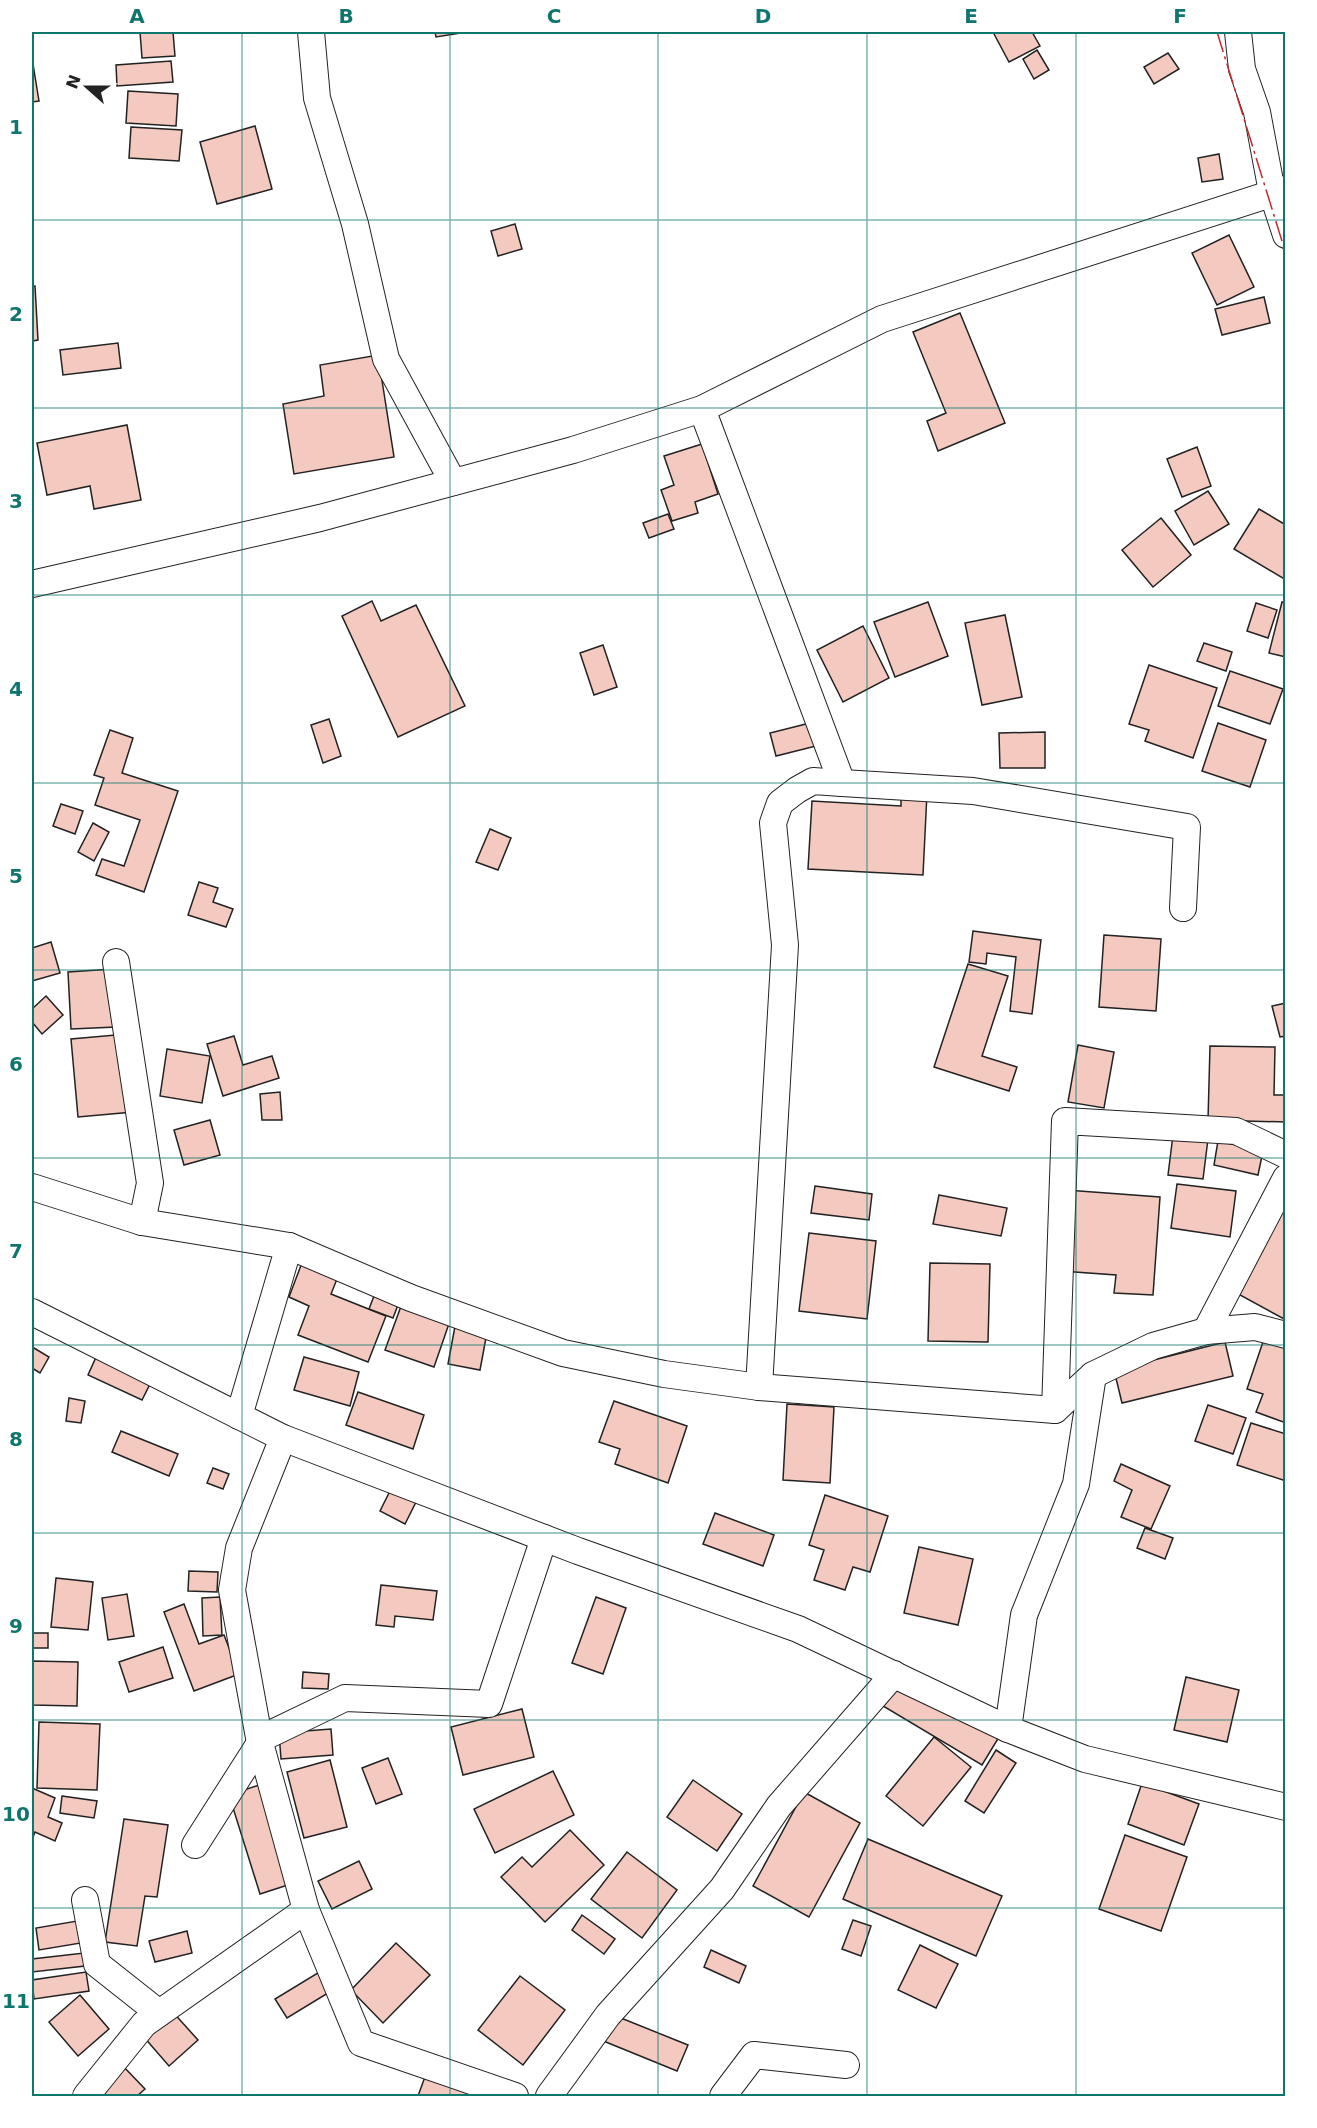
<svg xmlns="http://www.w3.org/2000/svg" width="1317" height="2128" font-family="'DejaVu Sans',sans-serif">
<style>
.building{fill:#f3c9c0;stroke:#222;stroke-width:1.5}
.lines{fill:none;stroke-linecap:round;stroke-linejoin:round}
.street-casing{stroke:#222;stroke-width:28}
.street{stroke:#fff;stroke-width:26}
.power{stroke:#c62828;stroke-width:1.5;stroke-dasharray:21 4.5 3 4.5;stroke-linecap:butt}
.grid{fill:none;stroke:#0f766e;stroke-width:1.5;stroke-opacity:0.55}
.neatline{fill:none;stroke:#0f766e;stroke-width:2}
.grid-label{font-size:20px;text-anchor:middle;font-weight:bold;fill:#0f766e}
</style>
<rect width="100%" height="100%" fill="#fff"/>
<g class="building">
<path d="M140,32H173L175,56L142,58Z"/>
<path d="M435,32H467L436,37Z"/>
<path d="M993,32H1032L1040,46L1009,62Z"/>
<path d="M1037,50L1049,70L1034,79L1023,59Z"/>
<path d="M1168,53L1179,69L1154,84L1144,67Z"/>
<path d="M171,61L173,82L117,86L116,65Z"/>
<path d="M33,64L39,101L32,102V65Z"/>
<path d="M128,91L178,94L176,126L126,123Z"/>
<path d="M255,126L272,189L217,204L200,142Z"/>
<path d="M131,127L182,130L179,161L129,158Z"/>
<path d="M1219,154L1223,179L1202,182L1198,158Z"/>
<path d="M515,224L522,249L498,256L491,231Z"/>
<path d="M1229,235L1254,287L1217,305L1192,253Z"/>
<path d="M32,286H35L38,340L32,341Z"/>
<path d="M1264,297L1270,323L1222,335L1215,309Z"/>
<path d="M960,313L1005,423L938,451L927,421L946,413L913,332Z"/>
<path d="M118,343L121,368L63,375L60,350Z"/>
<path d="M378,355L394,457L294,474L283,404L324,396L320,365Z"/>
<path d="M127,425L141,500L94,509L90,486L47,495L37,443Z"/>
<path d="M702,444L718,494L695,502L698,513L672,521L661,490L674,485L664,456Z"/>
<path d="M1197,447L1211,486L1182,497L1167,459Z"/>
<path d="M1208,491L1229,524L1194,545L1175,511Z"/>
<path d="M1259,509L1286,525V580L1234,549Z"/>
<path d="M668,514L674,529L649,538L643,523Z"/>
<path d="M1161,518L1191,555L1153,587L1122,550Z"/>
<path d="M372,601L381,621L416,605L465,706L398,737L342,616Z"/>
<path d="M928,602L948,656L895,677L874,622Z"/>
<path d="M1282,602L1286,603V657L1269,653Z"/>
<path d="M1256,603L1277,610L1268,638L1247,631Z"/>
<path d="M1005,615L1022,697L982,705L965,623Z"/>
<path d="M863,626L889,678L843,702L817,650Z"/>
<path d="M1204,643L1232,652L1226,671L1197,661Z"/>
<path d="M603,645L617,687L594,695L580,653Z"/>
<path d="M1149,665L1217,688L1193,758L1145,741L1149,730L1129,724Z"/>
<path d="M1230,671L1283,689L1270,724L1218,706Z"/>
<path d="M329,719L341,756L323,763L311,725Z"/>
<path d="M814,722L820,745L776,756L770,733Z"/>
<path d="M1218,723L1266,740L1250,787L1202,771Z"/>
<path d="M110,730L133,738L122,773L178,791L144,892L96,875L102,859L124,866L140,820L95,805L104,778L94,775Z"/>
<path d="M1045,732V768H1000L999,733Z"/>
<path d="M901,792L927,793L923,875L808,869L812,801L901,806Z"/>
<path d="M61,804L83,811L75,834L53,826Z"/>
<path d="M93,823L109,832L94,861L78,852Z"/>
<path d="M490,829L511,838L498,870L476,862Z"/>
<path d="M199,882L218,888L213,902L233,909L226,927L188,915Z"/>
<path d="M973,931L1041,940L1032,1014L1010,1011L1016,957L987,953L986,964L969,962Z"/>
<path d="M1104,935L1161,939L1156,1011L1099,1007Z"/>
<path d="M51,942L60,973L32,981V948Z"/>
<path d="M968,964L1008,976L982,1056L1017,1067L1009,1091L934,1067Z"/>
<path d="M113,969L116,1027L71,1029L68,972Z"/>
<path d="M46,996L63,1015L42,1034L32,1022V1009Z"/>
<path d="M1286,1003V1036L1280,1037L1272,1006Z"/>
<path d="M127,1034L133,1112L78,1117L71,1039Z"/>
<path d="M234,1036L243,1065L272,1056L279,1078L223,1096L207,1044Z"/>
<path d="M1078,1045L1114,1052L1104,1108L1068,1102Z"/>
<path d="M1210,1046L1275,1047L1274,1095H1286V1122L1208,1120Z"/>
<path d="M167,1049L210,1056L202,1103L160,1096Z"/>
<path d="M280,1092L282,1120H262L260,1094Z"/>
<path d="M210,1120L220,1155L184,1165L174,1130Z"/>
<path d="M1173,1135L1208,1139L1203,1179L1168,1175Z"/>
<path d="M1218,1141L1263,1151L1258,1175L1214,1165Z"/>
<path d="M1177,1184L1236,1191L1230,1237L1171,1228Z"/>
<path d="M815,1186L872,1194L869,1220L811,1213Z"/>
<path d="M1066,1190L1160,1197L1153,1295L1114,1293L1116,1275L1061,1271Z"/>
<path d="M939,1195L1007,1208L1001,1236L933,1224Z"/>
<path d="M1286,1199V1320L1229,1289Z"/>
<path d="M809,1233L876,1241L867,1319L799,1311Z"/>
<path d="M303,1260L339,1274L331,1294L386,1316L368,1362L298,1335L309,1306L289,1297Z"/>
<path d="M930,1263L990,1264L988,1342L928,1341Z"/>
<path d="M377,1288L401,1297L393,1318L369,1309Z"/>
<path d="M404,1298L452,1315L434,1367L385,1350Z"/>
<path d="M456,1321L488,1327L480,1370L448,1364Z"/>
<path d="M1265,1336L1286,1344V1423L1256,1412L1263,1394L1247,1389Z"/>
<path d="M1225,1342L1233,1376L1122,1403L1114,1370Z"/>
<path d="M34,1348L49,1357L40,1373L32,1368V1352Z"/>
<path d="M97,1355L152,1380L142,1400L88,1375Z"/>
<path d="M304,1357L359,1372L350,1406L294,1390Z"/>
<path d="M358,1392L424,1415L413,1449L346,1425Z"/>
<path d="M69,1398L85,1401L81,1423L66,1421Z"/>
<path d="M614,1401L687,1426L668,1483L615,1464L620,1449L599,1442Z"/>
<path d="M787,1404L834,1407L830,1483L783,1480Z"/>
<path d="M1208,1405L1246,1418L1233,1454L1195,1441Z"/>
<path d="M1251,1423L1286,1434V1481L1237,1465Z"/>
<path d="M121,1431L178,1454L169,1476L112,1452Z"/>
<path d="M1121,1464L1170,1486L1151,1529L1121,1517L1132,1490L1114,1481Z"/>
<path d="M213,1468L229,1474L223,1489L207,1483Z"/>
<path d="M391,1489L416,1502L405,1524L380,1511Z"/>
<path d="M825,1495L888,1516L870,1572L853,1567L845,1590L814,1580L824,1550L809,1545Z"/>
<path d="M715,1513L774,1535L763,1566L703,1544Z"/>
<path d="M1145,1528L1173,1538L1165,1559L1137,1548Z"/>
<path d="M919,1547L973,1559L958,1625L904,1613Z"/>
<path d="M189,1571L218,1572L217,1592L188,1591Z"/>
<path d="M56,1578L93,1582L88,1630L51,1627Z"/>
<path d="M381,1585L437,1591L433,1620L395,1616L394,1627L376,1625Z"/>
<path d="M127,1594L134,1636L108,1640L102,1598Z"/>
<path d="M220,1597L222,1635L203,1636L202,1598Z"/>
<path d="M596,1597L626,1608L603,1674L572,1663Z"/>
<path d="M184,1604L199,1644L224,1635L239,1674L194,1691L164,1612Z"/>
<rect x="32" y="1633" width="16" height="15"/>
<path d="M163,1647L173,1678L129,1692L119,1662Z"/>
<path d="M32,1661L78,1662L77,1706L32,1705Z"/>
<path d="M303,1672L329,1674L328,1689L302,1688Z"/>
<path d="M894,1676L999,1737L982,1765L878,1703Z"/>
<path d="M1186,1677L1239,1690L1227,1742L1174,1730Z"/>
<path d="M522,1709L534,1757L463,1775L451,1727Z"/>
<path d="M39,1722L100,1724L97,1790L37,1788Z"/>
<path d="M331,1729L333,1755L281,1759L279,1733Z"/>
<path d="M934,1737L971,1767L923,1826L886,1796Z"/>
<path d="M996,1750L1016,1763L984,1813L965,1801Z"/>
<path d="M388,1758L402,1794L376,1804L362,1768Z"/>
<path d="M330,1760L347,1827L304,1838L287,1772Z"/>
<path d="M553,1771L574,1815L495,1853L474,1809Z"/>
<path d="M693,1780L742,1814L717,1851L667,1817Z"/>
<path d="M265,1783L297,1882L260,1894L229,1795Z"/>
<path d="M1142,1783L1199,1804L1184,1845L1128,1824Z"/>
<path d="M32,1788L55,1798L48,1817L62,1823L55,1841L35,1832L32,1840Z"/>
<path d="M804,1792L860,1823L809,1917L753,1886Z"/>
<path d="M62,1796L97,1801L94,1818L60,1813Z"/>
<path d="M124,1819L168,1825L157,1897L145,1896L137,1946L105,1942Z"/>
<path d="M570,1830L604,1865L545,1922L501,1877L522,1857L532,1867Z"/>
<path d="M1125,1835L1187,1857L1161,1931L1099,1909Z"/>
<path d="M868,1839L1002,1896L976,1956L843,1899Z"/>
<path d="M627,1852L677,1890L642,1938L591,1899Z"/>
<path d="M359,1861L372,1889L332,1909L318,1881Z"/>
<path d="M582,1915L615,1939L604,1954L572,1930Z"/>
<path d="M853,1920L871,1926L861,1956L842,1949Z"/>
<path d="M77,1921L81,1943L39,1950L36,1928Z"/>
<path d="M187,1931L192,1953L155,1962L149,1941Z"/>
<path d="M396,1943L430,1975L383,2023L351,1990Z"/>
<path d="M920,1945L958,1964L936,2008L898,1990Z"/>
<path d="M711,1950L746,1966L739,1983L704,1967Z"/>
<path d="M84,1953L85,1966L32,1972V1959Z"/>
<path d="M321,1971L333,1990L287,2018L275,1999Z"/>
<path d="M86,1972L89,1991L34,1999L32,1980Z"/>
<path d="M520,1976L565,2010L523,2065L478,2030Z"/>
<path d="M80,1995L109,2029L78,2056L49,2022Z"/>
<path d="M171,2010L198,2040L169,2066L143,2036Z"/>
<path d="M611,2014L688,2045L677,2071L601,2040Z"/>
<path d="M121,2064L145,2089L137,2096H94Z"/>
<path d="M426,2074L473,2091L471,2096H418Z"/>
</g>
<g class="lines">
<g class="street-casing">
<g id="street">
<path d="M311,32L317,98L355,224L386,359L453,482"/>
<path d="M1238,32L1242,69L1257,112L1272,192L1286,235"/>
<path d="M702,409L842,783"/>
<path d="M32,584L320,518L573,450L702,409L882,319L1286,189"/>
<path d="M116,962L150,1183L142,1222"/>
<path d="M32,1187L142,1222L289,1246L411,1298L563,1353L664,1374L759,1387L1055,1410L1093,1375L1153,1346L1206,1331L1255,1327L1286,1335"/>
<path d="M32,1312L283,1438L578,1551L798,1629L1008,1729L1085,1759L1286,1807"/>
<path d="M1206,1331L1286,1178"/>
<path d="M759,1387L785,945L773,823L780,803L797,790L813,781L842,783L973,791L1187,827L1183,908"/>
<path d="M1055,1410L1065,1121L1236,1131L1286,1155"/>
<path d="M239,1416L289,1246"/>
<path d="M283,1438L239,1548L232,1590L260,1743L306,1910L361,2043L515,2096"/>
<path d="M1008,1729L1024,1615L1076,1484L1093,1375"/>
<path d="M260,1739L345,1698L489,1704L544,1538"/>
<path d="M195,1845L260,1743"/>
<path d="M85,1900L97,1964L159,2013"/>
<path d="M86,2096L144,2024L306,1910"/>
<path d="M549,2096L608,2015L722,1889L779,1806L894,1674"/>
<path d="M723,2096L754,2055L846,2065"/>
</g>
</g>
<use href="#street" class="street"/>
<path class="power" d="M1217,32L1286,254"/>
</g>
<path class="grid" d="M242,32V2096M450,32V2096M658,32V2096M867,32V2096M1076,32V2096M32,220H1286M32,408H1286M32,595H1286M32,783H1286M32,970H1286M32,1158H1286M32,1345H1286M32,1533H1286M32,1720H1286M32,1908H1286"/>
<rect width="1317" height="2128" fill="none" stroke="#ffffff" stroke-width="66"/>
<g transform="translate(87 87) rotate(291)" stroke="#ffffff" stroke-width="4.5" paint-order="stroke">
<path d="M0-4.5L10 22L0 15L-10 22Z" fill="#222222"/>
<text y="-9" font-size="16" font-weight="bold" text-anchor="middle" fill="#222222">N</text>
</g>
<rect x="33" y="33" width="1251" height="2062" class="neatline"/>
<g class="grid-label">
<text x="137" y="23">A</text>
<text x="346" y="23">B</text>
<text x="554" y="23">C</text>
<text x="763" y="23">D</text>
<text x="971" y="23">E</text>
<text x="1180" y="23">F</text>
<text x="16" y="134">1</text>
<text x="16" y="321">2</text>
<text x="16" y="508">3</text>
<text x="16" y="696">4</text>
<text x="16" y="883">5</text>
<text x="16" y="1071">6</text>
<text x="16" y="1258">7</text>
<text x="16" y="1446">8</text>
<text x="16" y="1633">9</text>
<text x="16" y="1821">10</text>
<text x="16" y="2008">11</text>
</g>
</svg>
